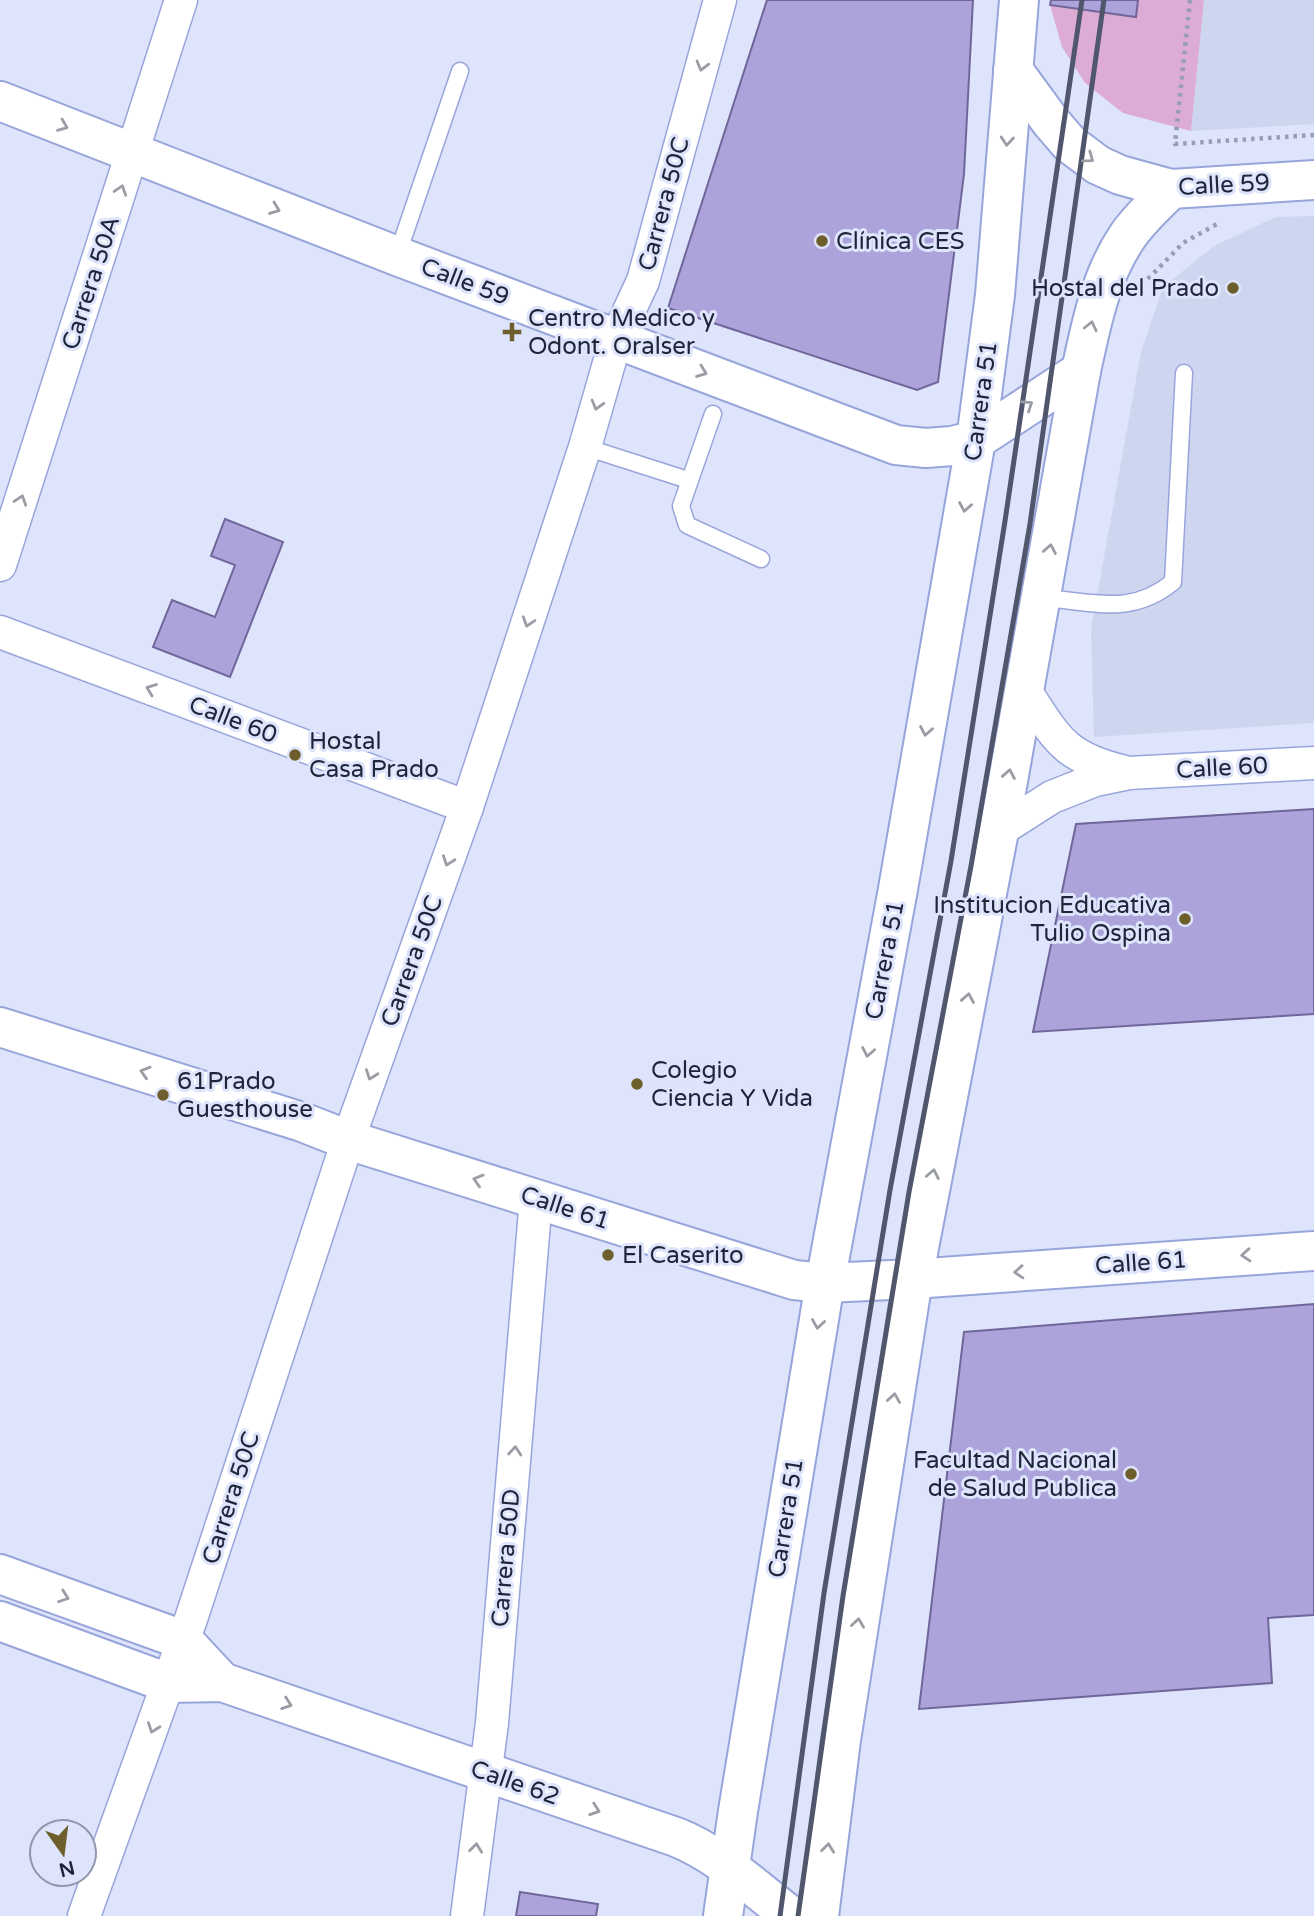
<svg xmlns="http://www.w3.org/2000/svg" width="1314" height="1916" font-family="'Varela Round',sans-serif">
<style>
.built{fill:#ced6ef}
.green{fill:#ddacd4}
.building{fill:#ada3db;stroke:#70669a;stroke-width:2}
.lines{fill:none;stroke-linecap:round;stroke-linejoin:round}
.lane-casing{stroke:#97a5db;stroke-width:19}
.street-casing{stroke:#97a5db;stroke-width:35}
.secondary-casing{stroke:#97a5db;stroke-width:42}
.path{stroke:#979db4;stroke-width:4.5;stroke-dasharray:3.5 5;stroke-linecap:butt}
.lane{stroke:#fff;stroke-width:16}
.street{stroke:#fff;stroke-width:32}
.secondary{stroke:#fff;stroke-width:38}
.rail{stroke:#50566b;stroke-width:5}
.oneway{stroke:#9b9da6}
.poi-dot{fill:#6d5e2b;stroke:#dde4fb;stroke-width:2.5}
.labels{text-anchor:middle;dominant-baseline:central;stroke-width:6;stroke-linejoin:round;paint-order:stroke}
.street-label{font-size:24px;fill:#20253a;stroke:#dde4fb}
.poi-label{font-size:24px;fill:#20253a;stroke:#dde4fb;text-anchor:start}
</style>
<rect width="100%" height="100%" fill="#dde4fb"/>
<g class="built">
<path d="M1204,0H1314V124L1191,131Z"/>
<path d="M1314,216V723L1094,737L1091,629L1141,352L1163,287L1214,246L1276,217Z"/>
</g>
<path class="green" d="M1051,0H1204L1191,131L1123,113L1085,83L1062,47L1050,5Z"/>
<g class="building">
<path d="M767,0H973L964,174L938,382L917,390L668,308Z"/>
<path d="M1051,0H1138L1136,17L1050,5Z"/>
<path d="M225,519L283,542L230,677L153,647L172,600L215,617L235,565L211,556Z"/>
<path d="M1314,809V1014L1033,1032L1076,824Z"/>
<path d="M1314,1304V1615L1268,1618L1272,1683L919,1709L964,1332Z"/>
<path d="M520,1892L598,1904L596,1916H516Z"/>
</g>
<g class="lines">
<g class="lane-casing">
<g id="lane">
<path d="M397,256L460,71"/>
<path d="M713,414L681,506L687,525L761,559"/>
<path d="M585,447L688,480"/>
<path d="M1041,598C1093,601 1130,617 1173,582L1184,373"/>
</g>
</g>
<g class="street-casing">
<g id="street">
<path d="M0,565L181,0"/>
<path d="M0,632L467,807"/>
<path d="M1024,689C1057,739 1063,757 1125,772"/>
<path d="M999,831L1052,797L1095,780L1129,773L1314,763"/>
<path d="M84,1916L191,1619L348,1140L467,807L585,447L616,339L643,281L720,0"/>
<path d="M467,1916L492,1723L536,1199"/>
</g>
</g>
<g class="secondary-casing">
<g id="secondary">
<path d="M1013,70L1051,122L1070,144L1098,165L1120,175L1171,189L1314,180"/>
<path d="M0,101L397,256L896,445L926,448L952,446L976,440L1081,371"/>
<path d="M0,1027L302,1122L348,1140L794,1280L825,1283L913,1279L1314,1251"/>
<path d="M0,1574L183,1640L222,1682"/>
<path d="M0,1621L168,1683L222,1682L676,1837C719,1854 754,1888 791,1916"/>
<path d="M723,1916L738,1811L825,1283L898,889L976,440L995,295L1019,0"/>
<path d="M819,1916L841,1740L913,1279L999,831L1081,371C1091,325 1100,277 1127,237C1139,219 1156,204 1171,189"/>
</g>
</g>
<g class="path">
<path d="M1190,0L1175,144L1314,135"/>
<path d="M1148,279L1183,243L1217,224"/>
</g>
<use href="#lane" class="lane"/>
<use href="#street" class="street"/>
<use href="#secondary" class="secondary"/>
<g class="rail">
<path d="M780,1916L824,1593L890,1190L951,861L1005,521L1082,0"/>
<path d="M798,1916L843,1596L909,1192L971,866L1030,524L1104,0"/>
</g>
</g>
<defs><path id="oneway-chevron" d="M-2-3.5L2.5 0L-2 3.5" fill="none" stroke-width="1.6" stroke-linecap="round" stroke-linejoin="round" transform="scale(1.75)"/></defs>
<g class="oneway">
<use href="#oneway-chevron" transform="translate(702 66) rotate(105)"/>
<use href="#oneway-chevron" transform="translate(63 126) rotate(22)"/>
<use href="#oneway-chevron" transform="translate(1007 141) rotate(95)"/>
<use href="#oneway-chevron" transform="translate(1089 158) rotate(36)"/>
<use href="#oneway-chevron" transform="translate(121 190) rotate(-72)"/>
<use href="#oneway-chevron" transform="translate(275 209) rotate(21)"/>
<use href="#oneway-chevron" transform="translate(1091 326) rotate(-77)"/>
<use href="#oneway-chevron" transform="translate(702 372) rotate(21)"/>
<use href="#oneway-chevron" transform="translate(597 405) rotate(106)"/>
<use href="#oneway-chevron" transform="translate(1028 405) rotate(-34)"/>
<use href="#oneway-chevron" transform="translate(21 500) rotate(-72)"/>
<use href="#oneway-chevron" transform="translate(965 507) rotate(100)"/>
<use href="#oneway-chevron" transform="translate(1050 549) rotate(-80)"/>
<use href="#oneway-chevron" transform="translate(528 622) rotate(108)"/>
<use href="#oneway-chevron" transform="translate(151 689) rotate(-159)"/>
<use href="#oneway-chevron" transform="translate(926 731) rotate(100)"/>
<use href="#oneway-chevron" transform="translate(1009 774) rotate(-80)"/>
<use href="#oneway-chevron" transform="translate(448 861) rotate(110)"/>
<use href="#oneway-chevron" transform="translate(968 998) rotate(-80)"/>
<use href="#oneway-chevron" transform="translate(868 1052) rotate(101)"/>
<use href="#oneway-chevron" transform="translate(145 1072) rotate(-163)"/>
<use href="#oneway-chevron" transform="translate(371 1075) rotate(110)"/>
<use href="#oneway-chevron" transform="translate(933 1174) rotate(-79)"/>
<use href="#oneway-chevron" transform="translate(478 1180) rotate(-163)"/>
<use href="#oneway-chevron" transform="translate(1246 1255) rotate(176)"/>
<use href="#oneway-chevron" transform="translate(1019 1272) rotate(176)"/>
<use href="#oneway-chevron" transform="translate(818 1324) rotate(99)"/>
<use href="#oneway-chevron" transform="translate(894 1398) rotate(-81)"/>
<use href="#oneway-chevron" transform="translate(515 1451) rotate(-85)"/>
<use href="#oneway-chevron" transform="translate(64 1597) rotate(20)"/>
<use href="#oneway-chevron" transform="translate(858 1623) rotate(-82)"/>
<use href="#oneway-chevron" transform="translate(287 1704) rotate(19)"/>
<use href="#oneway-chevron" transform="translate(153 1728) rotate(110)"/>
<use href="#oneway-chevron" transform="translate(595 1810) rotate(19)"/>
<use href="#oneway-chevron" transform="translate(476 1848) rotate(-83)"/>
<use href="#oneway-chevron" transform="translate(828 1848) rotate(-83)"/>
</g>
<g class="poi-dot">
<circle cx="822" cy="241" r="7"/>
<circle cx="1233" cy="288" r="7"/>
<path d="M508.5 321.5h7v7h7v7h-7v7h-7v-7h-7v-7h7z"/>
<circle cx="295" cy="755" r="7"/>
<circle cx="1185" cy="919" r="7"/>
<circle cx="637" cy="1084" r="7"/>
<circle cx="163" cy="1095" r="7"/>
<circle cx="608" cy="1255" r="7"/>
<circle cx="1131" cy="1474" r="7"/>
</g>
<g class="labels">
<g class="street-label">
<text transform="translate(1224 185) rotate(-3)">Calle 59</text>
<text transform="translate(664 204) rotate(-75)">Carrera 50C</text>
<text transform="translate(465 282) rotate(21)">Calle 59</text>
<text transform="translate(91 283) rotate(-72)">Carrera 50A</text>
<text transform="translate(981 401) rotate(-82)">Carrera 51</text>
<text transform="translate(233 720) rotate(21)">Calle 60</text>
<text transform="translate(1222 768) rotate(-3)">Calle 60</text>
<text transform="translate(885 960) rotate(-79)">Carrera 51</text>
<text transform="translate(412 961) rotate(-70)">Carrera 50C</text>
<text transform="translate(565 1208) rotate(18)">Calle 61</text>
<text transform="translate(1141 1263) rotate(-4)">Calle 61</text>
<text transform="translate(231 1498) rotate(-72)">Carrera 50C</text>
<text transform="translate(786 1518) rotate(-81)">Carrera 51</text>
<text transform="translate(506 1558) rotate(-85)">Carrera 50D</text>
<text transform="translate(515 1783) rotate(19)">Calle 62</text>
</g>
<g class="poi-label">
<text x="836" y="241">Clínica CES</text>
<text x="1219" y="288" text-anchor="end">Hostal del Prado</text>
<text x="528" y="318">Centro Medico y<tspan x="528" dy="28">Odont. Oralser</tspan></text>
<text x="309" y="741">Hostal<tspan x="309" dy="28">Casa Prado</tspan></text>
<text x="1171" y="905" text-anchor="end">Institucion Educativa<tspan x="1171" dy="28">Tulio Ospina</tspan></text>
<text x="651" y="1070">Colegio<tspan x="651" dy="28">Ciencia Y Vida</tspan></text>
<text x="177" y="1081">61Prado<tspan x="177" dy="28">Guesthouse</tspan></text>
<text x="622" y="1255">El Caserito</text>
<text x="1117" y="1460" text-anchor="end">Facultad Nacional<tspan x="1117" dy="28">de Salud Publica</tspan></text>
</g>
</g>
<g transform="translate(63 1853) rotate(166)"><circle r="33" fill="#dde4fb" stroke="#9198ae" stroke-width="2"/>
<path d="M0-5L12 26L0 18L-12 26Z" fill="#6d5e2b"/>
<text y="-10" font-size="19" font-weight="bold" text-anchor="middle" fill="#20253a">N</text>
</g>
</svg>
